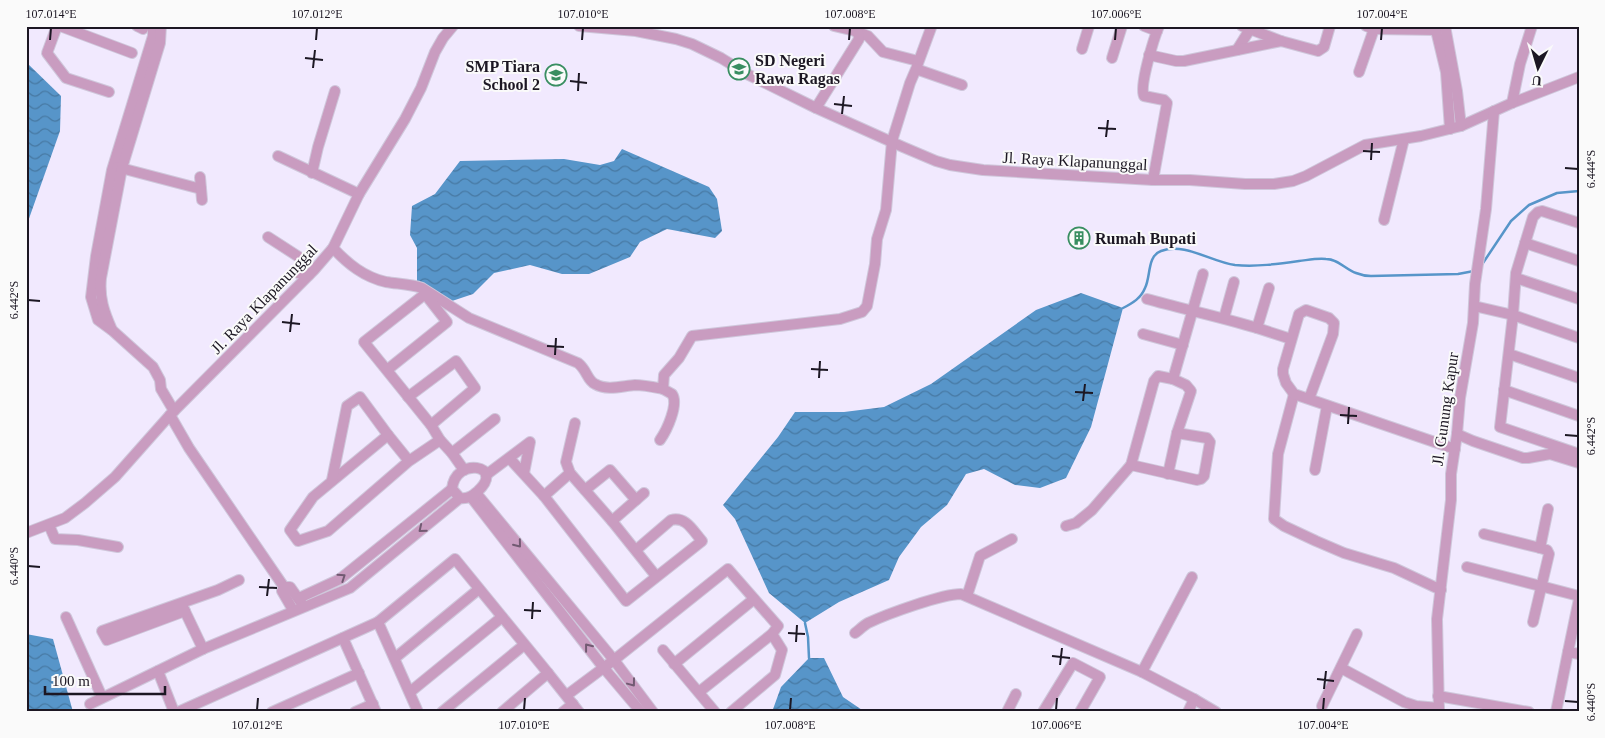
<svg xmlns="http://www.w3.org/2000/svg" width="1605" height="738" font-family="'Times New Roman',serif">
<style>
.water{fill:url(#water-waves)}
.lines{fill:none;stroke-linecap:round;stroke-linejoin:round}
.stream{stroke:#5795c9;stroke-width:2.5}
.minor-casing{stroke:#cfc7db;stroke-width:12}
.minor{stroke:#c99cc0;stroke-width:10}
.oneway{stroke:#725a72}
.ticks{fill:none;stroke:#1c1723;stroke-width:2}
.labels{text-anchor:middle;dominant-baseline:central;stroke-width:4;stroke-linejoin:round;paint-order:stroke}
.poi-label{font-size:16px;font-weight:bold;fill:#1c1723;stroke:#fafafa;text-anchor:start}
.street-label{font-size:16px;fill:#1c1723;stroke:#fafafa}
.neatline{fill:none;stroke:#1c1723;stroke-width:2}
.ticks-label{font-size:12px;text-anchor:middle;fill:#1c1723}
</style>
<defs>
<pattern id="water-waves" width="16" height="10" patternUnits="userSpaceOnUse" patternTransform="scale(1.25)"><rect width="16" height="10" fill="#5795c9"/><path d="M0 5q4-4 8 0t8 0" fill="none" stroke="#4779a3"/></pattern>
</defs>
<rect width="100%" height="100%" fill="#f1e9fe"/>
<g class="water">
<path d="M26,62L61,96L60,131L26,227Z"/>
<path d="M622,149L709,187L717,199L722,231L715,238L667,229L640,242L630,257L589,274H562L530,265L494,273L473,294L446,303L435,290L417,282V248L410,235L412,206L435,194L460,161L564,159L600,165L614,161Z"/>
<path d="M1081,293L1123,308L1091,427L1066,478L1040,488L1015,485L984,469L966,474L947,505L921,527L899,557L889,580L839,602L805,623L769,593L735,519L723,505L778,437L795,412H844L884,407L931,384L1036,310Z"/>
<path d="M26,634L53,639L73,712H26Z"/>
<path d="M809,658H824L843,697L865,712H772L781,687Z"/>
</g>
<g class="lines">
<g class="stream">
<path d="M1481,266L1511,221L1529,205L1557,193L1579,191"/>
<path d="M1123,308C1133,303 1141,298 1145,288C1151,276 1147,256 1161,251C1185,242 1211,262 1235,265C1256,267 1278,264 1299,261C1308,260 1317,258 1326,259C1338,259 1345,269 1356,273C1361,275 1366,276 1371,276L1458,274L1474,271"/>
<path d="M805,623L808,637L809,658"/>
</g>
<g class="minor-casing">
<g id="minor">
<path d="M57,26L47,53L66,78L109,92"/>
<path d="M60,26L132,53"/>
<path d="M137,26L143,29"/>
<path d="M153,26V36L112,170L96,256L91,297L98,320L113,331L153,367L160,380L161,389L174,411"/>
<path d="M579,26L636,31L676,39L692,44L721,58L747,74L816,108L903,147L936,161L950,165L983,170L1153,180H1190L1245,184H1274L1293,181L1306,176L1365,145L1421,136L1461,126L1512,103L1579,77"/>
<path d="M1144,26L1157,31"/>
<path d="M1242,26L1281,41L1318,51L1324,47L1330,26"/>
<path d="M1366,26L1374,29L1436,30"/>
<path d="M1435,26L1446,72L1450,129"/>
<path d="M1445,26L1457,91L1461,126"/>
<path d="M855,31L868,36L883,52L918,61"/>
<path d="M1082,49L1089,26"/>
<path d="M1237,50L1252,26"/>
<path d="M1149,55L1176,61H1184L1281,41"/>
<path d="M1112,58L1122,26"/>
<path d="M917,66L931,28"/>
<path d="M1359,72L1374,29"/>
<path d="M1512,103L1520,64L1532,26"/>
<path d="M816,108L859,39L858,33L855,31L834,26"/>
<path d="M278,156L359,194"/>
<path d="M117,167L201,189"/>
<path d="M312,173L318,147L335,91"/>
<path d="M200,177L202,200"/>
<path d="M1153,180L1167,103L1164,100L1144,96C1139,86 1154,38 1159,26"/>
<path d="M1384,220L1404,139"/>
<path d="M1579,223L1542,211L1538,212L1533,217L1516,273L1513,315L1500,427L1579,454"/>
<path d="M268,237L302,259L303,263L297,272L298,273L309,275"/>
<path d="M1525,243L1579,261"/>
<path d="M333,248C348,264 364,277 386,282C398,284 410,284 422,288L469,318L578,363C587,370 587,380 595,384C607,391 622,386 635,385C644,385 653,387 663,389L664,375L679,358L692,336L840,319L862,312L867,306L875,264L877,239L886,210L892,141L910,83L916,69L962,85"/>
<path d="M1516,278L1579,299"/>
<path d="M1147,299C1183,309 1221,317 1257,328L1269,288"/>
<path d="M1474,306L1513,315L1579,338"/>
<path d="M1224,318L1234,282"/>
<path d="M1257,328L1291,339"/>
<path d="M112,330C104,312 99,298 101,278L122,168L160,43L161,26"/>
<path d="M1143,334L1183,345"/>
<path d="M1509,354L1579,378"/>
<path d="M387,370L447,322L425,294L364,342L431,425L440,440L452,453L464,470"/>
<path d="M1504,390L1579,416"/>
<path d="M1294,394L1278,454L1274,519L1284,526L1316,541L1344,553L1394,568L1441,590"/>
<path d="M408,397L456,361L475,388L431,425"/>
<path d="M1309,399L1333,334L1334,323L1329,318L1306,310L1299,314L1283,369V374L1286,383L1294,394L1455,449"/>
<path d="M170,415L189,448L284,587L282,591L293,610"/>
<path d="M575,423L566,462L570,473L612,521L656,576"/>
<path d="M1457,434L1473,441L1523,458H1528L1550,454L1579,463"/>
<path d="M660,440C667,430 679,404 672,394L663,389"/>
<path d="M452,453L495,419"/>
<path d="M510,459L544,496L626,601L702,541C693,531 686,516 671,520L636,550"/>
<path d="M409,461L388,435L313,497L290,530L298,541L328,531L409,461L440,440"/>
<path d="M1131,465L1197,480L1201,479L1204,476L1210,442L1207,438L1177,433L1191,391L1186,385L1173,379L1203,274"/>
<path d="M1315,470L1327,406"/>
<path d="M1168,474L1177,433"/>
<path d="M486,475L530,442L524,473"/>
<path d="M332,480L347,406L360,397L388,435"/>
<path d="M585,490L610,470L636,500"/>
<path d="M476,493L614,660L653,712"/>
<path d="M544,496L570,473"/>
<path d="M471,497L603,667L641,712"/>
<path d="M612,521L644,493"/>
<path d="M49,525L55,539L78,540L118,547"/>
<path d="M1066,526L1076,523L1092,510L1131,465L1154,381L1158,376L1173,379"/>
<path d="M26,533L65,518L85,503L115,477L170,415L314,270L333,248L359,194L405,119L421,88L435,52L443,38L453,26"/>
<path d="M1484,534L1540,548"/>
<path d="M1467,567L1579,596"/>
<path d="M284,587H290L302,604"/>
<path d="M967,596L980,556L1012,539"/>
<path d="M299,598L340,579L452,489"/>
<path d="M1579,599L1568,652L1579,654"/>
<path d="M182,605L203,649"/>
<path d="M185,611L107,640L102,631L218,590L239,580"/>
<path d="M66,617L102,697"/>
<path d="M378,622L455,559L548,673"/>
<path d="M1533,622L1549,554L1547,550L1540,548L1548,509"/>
<path d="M855,633C859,630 863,626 868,623C887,614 942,594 961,594L1142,672L1194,699L1216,712"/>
<path d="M343,638L376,712"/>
<path d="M663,650L715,712"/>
<path d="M395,658L479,589"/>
<path d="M674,664L754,599"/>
<path d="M1341,668L1404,702L1416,706L1439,708"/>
<path d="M158,671L174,712"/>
<path d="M1142,672L1192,577"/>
<path d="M410,692L502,617"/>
<path d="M567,695L614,660L728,569L778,626L772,634L699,692"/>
<path d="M1438,696L1529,712"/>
<path d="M90,704L203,649L350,588L460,498C468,499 472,496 478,491C506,465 455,456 452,489L460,498"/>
<path d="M1322,706L1357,634"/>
<path d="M178,712L378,622L418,712"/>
<path d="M272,712L359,673"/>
<path d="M355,712L373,704"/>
<path d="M442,712L524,645"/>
<path d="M502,712L548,673L579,712"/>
<path d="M563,712L573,704"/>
<path d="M731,712L775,675L782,650L772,634"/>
<path d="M1007,712L1016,694"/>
<path d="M1043,712L1073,663L1100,677L1080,712"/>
<path d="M1188,712L1194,699"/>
<path d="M1439,712L1437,619L1451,500V474L1457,434L1460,398L1473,323L1475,284L1486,209L1494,111"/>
<path d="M1556,712L1568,652"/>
</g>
</g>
<use href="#minor" class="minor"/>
</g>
<defs><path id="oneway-chevron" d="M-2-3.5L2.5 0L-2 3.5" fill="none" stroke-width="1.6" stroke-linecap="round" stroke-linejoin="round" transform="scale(1.25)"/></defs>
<g class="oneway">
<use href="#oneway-chevron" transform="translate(422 529) rotate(141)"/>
<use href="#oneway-chevron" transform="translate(518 544) rotate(51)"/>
<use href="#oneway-chevron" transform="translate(342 577) rotate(-34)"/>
<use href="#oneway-chevron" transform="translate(588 647) rotate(-128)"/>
<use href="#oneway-chevron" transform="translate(632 683) rotate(53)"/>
</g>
<path class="ticks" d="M50,40L51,28M316,40L317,28M582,40L583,28M849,40L850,28M1115,40L1116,28M1381,40L1382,28M305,58L323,60M313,68L315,50M570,81L587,83M578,91L579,73M834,104L852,106M842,114L844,96M1098,128L1116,129M1106,137L1108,120M1363,151L1380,152M1371,160L1372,143M1565,168L1578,169M28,300L40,301M282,322L300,324M290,332L292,314M547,346L564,347M555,355L556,338M811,369L828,370M819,378L820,361M1075,392L1093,393M1083,401L1085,384M1340,415L1357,416M1348,424L1349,407M1565,435L1578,436M28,566L40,567M259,587L277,588M267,596L269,579M524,610L541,611M532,619L533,602M788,633L805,634M796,642L797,625M1052,656L1070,658M1060,665L1062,648M1317,679L1334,681M1324,689L1326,671M1565,701L1578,702M257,710L258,698M524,710L525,698M790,710L791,698M1056,710L1057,698M1323,710L1324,698"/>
<defs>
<g id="school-ring" transform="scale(1.125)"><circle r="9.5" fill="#fafafa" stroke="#398e61" stroke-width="1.5"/><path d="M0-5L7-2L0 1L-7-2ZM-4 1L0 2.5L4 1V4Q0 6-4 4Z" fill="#398e61"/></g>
<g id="building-ring" transform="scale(1.125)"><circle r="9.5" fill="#fafafa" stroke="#398e61" stroke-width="1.5"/><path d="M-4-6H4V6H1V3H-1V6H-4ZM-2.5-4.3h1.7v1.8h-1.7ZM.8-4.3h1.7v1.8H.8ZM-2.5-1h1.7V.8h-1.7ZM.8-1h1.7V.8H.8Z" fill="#398e61"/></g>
</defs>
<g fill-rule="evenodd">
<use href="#school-ring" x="739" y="69"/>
<use href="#school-ring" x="556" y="75"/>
<use href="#building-ring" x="1079" y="238"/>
</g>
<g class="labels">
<g class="poi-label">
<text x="755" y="60">SD Negeri<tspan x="755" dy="18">Rawa Ragas</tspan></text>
<text x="540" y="66" text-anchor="end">SMP Tiara<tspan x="540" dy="18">School 2</tspan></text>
<text x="1095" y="238">Rumah Bupati</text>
</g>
<g class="street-label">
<text transform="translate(1075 161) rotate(3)">Jl. Raya Klapanunggal</text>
<text transform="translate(264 299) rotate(-46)">Jl. Raya Klapanunggal</text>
<text transform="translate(1445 409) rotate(-82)">Jl. Gunung Kapur</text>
</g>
</g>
<rect width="1605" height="738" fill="none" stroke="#fafafa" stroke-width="55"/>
<g transform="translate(1538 68) rotate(185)" stroke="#fafafa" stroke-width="4" paint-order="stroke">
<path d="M0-4L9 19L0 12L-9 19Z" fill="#1c1723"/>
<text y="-8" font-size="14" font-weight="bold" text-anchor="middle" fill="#1c1723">U</text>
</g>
<path d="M45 686v8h120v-8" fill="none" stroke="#1c1723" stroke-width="2.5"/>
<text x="52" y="686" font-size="15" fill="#1c1723" stroke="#fafafa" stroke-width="4" paint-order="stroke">100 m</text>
<rect x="28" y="28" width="1550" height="682" class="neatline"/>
<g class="ticks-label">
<text x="51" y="18">107.014°E</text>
<text x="317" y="18">107.012°E</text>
<text x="583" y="18">107.010°E</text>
<text x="850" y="18">107.008°E</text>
<text x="1116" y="18">107.006°E</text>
<text x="1382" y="18">107.004°E</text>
<text transform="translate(1591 169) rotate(-90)" y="4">6.444°S</text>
<text transform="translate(14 300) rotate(-90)" y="4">6.442°S</text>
<text transform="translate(1591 436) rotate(-90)" y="4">6.442°S</text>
<text transform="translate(14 566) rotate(-90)" y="4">6.440°S</text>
<text transform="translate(1591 702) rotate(-90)" y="4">6.440°S</text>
<text x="257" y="729">107.012°E</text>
<text x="524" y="729">107.010°E</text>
<text x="790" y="729">107.008°E</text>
<text x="1056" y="729">107.006°E</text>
<text x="1323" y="729">107.004°E</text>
</g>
</svg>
